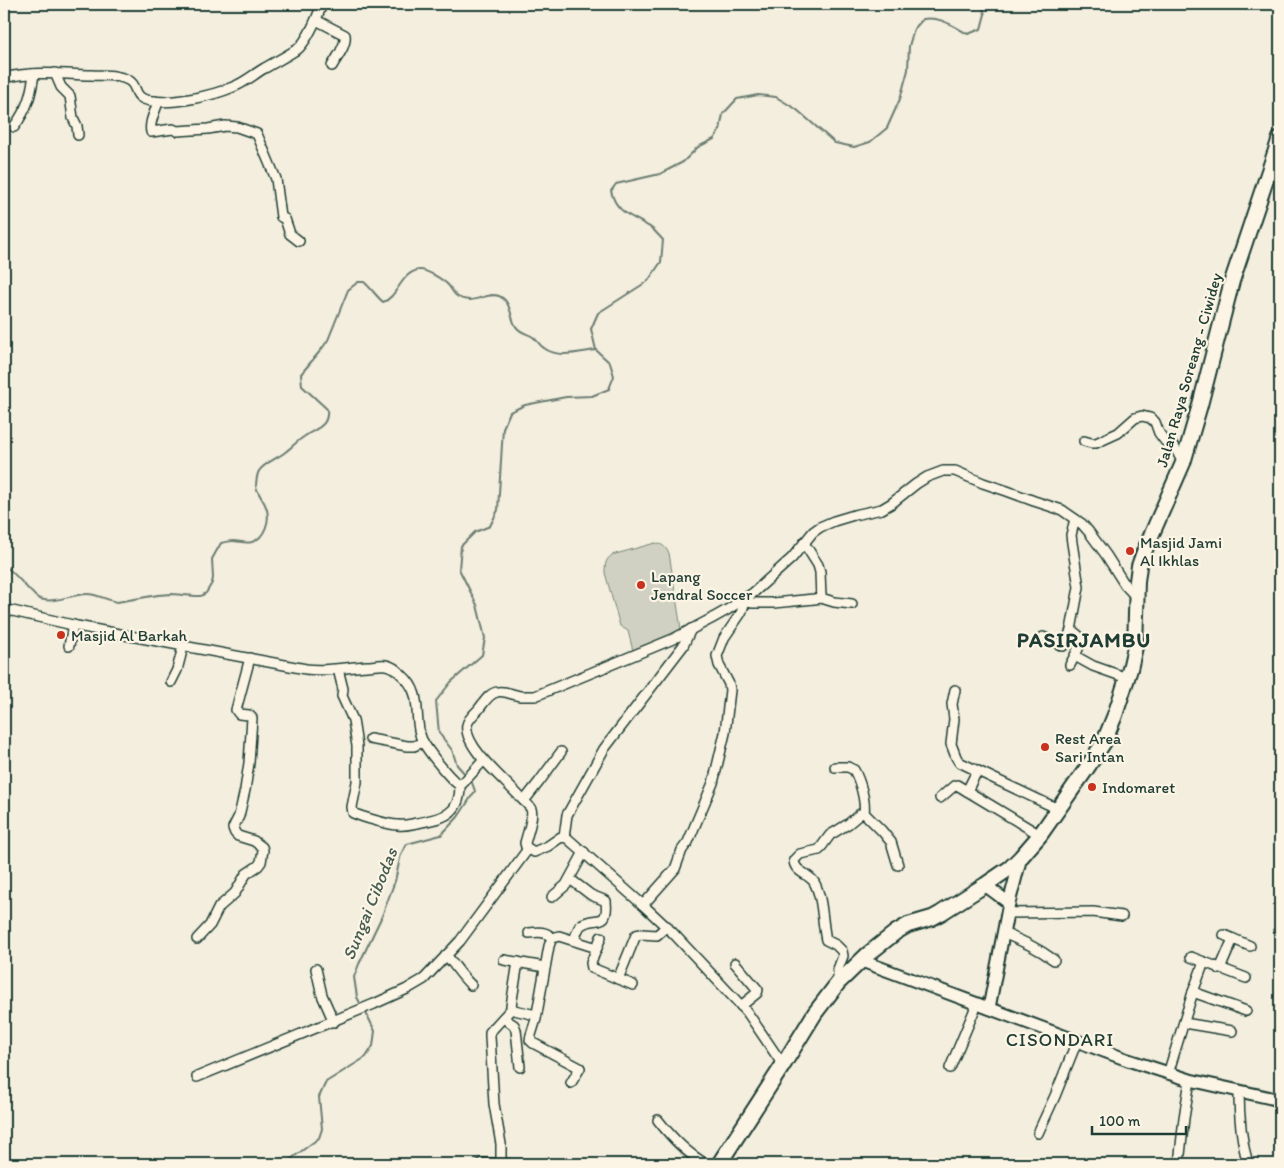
<svg xmlns="http://www.w3.org/2000/svg" width="1284" height="1168" font-family="Itim,sans-serif">
<style>
.green{fill:#d0d1c2;stroke:#78877b}
.lines{fill:none;stroke-linecap:round;stroke-linejoin:round}
.stream{stroke:#6c7d72;stroke-width:2}
.minor-casing{stroke:#1f3d34;stroke-width:12}
.major-casing{stroke:#1f3d34;stroke-width:15}
.highway-casing{stroke:#1f3d34;stroke-width:18}
.minor{stroke:#fcf5e5;stroke-width:9}
.major{stroke:#fcf5e5;stroke-width:11}
.highway{stroke:#fcf5e5;stroke-width:14}
.poi-dot{fill:#c8321e;stroke:#fcf5e5;stroke-width:2}
.labels{text-anchor:middle;dominant-baseline:central;stroke-width:4.5;stroke-linejoin:round;paint-order:stroke}
.street-label{font-size:16px;fill:#1f3d34;stroke:#fcf5e5}
.poi-label{font-size:16px;fill:#1f3d34;stroke:#fcf5e5;text-anchor:start}
.water-label{font-size:18px;font-style:italic;fill:#465d53;stroke:#fcf5e5}
.quarter-label{font-size:19px;letter-spacing:1px;fill:#1f3d34;stroke:#fcf5e5}
.district-label{font-size:21px;font-weight:bold;letter-spacing:1px;fill:#1f3d34;stroke:#fcf5e5}
</style>
<rect width="100%" height="100%" fill="#f3eede"/>
<filter id="ink" filterUnits="userSpaceOnUse"><feTurbulence type="fractalNoise" baseFrequency=".02" numOctaves="2"/><feDisplacementMap in="SourceGraphic" scale="10" xChannelSelector="R" yChannelSelector="G"/><feConvolveMatrix kernelMatrix="1 2 1 2 8 2 1 2 1" color-interpolation-filters="sRGB"/></filter>
<g filter="url(#ink)">
<path class="green" d="M655,543C663,544 665,547 669,553L681,629L680,632L635,651H633L628,631L620,626L605,573C605,565 605,560 612,555Z"/>
<g class="lines">
<g class="stream">
<path d="M4,568L6,567C17,574 32,596 40,599C55,604 72,594 87,594C97,594 107,600 117,602L158,595L172,594L195,596H201L206,593L212,583L213,578L212,559L221,543C225,542 229,541 233,541C239,541 245,544 252,542C265,538 271,519 266,507C264,500 257,493 256,486C256,483 257,474 259,471C264,463 276,459 284,453C291,448 297,441 305,436C316,428 329,427 327,409L302,386L301,374L321,350L328,340L348,290L358,282H364C371,288 376,296 383,302C398,297 401,272 419,270C426,269 444,280 449,286C452,290 453,294 458,297C474,306 486,291 499,296C511,301 510,316 515,325C519,333 527,333 533,337C537,340 540,346 544,348C558,359 580,352 596,350"/>
<path d="M466,775L457,765L452,750L439,733L436,701L451,682L482,655L485,638L477,605L459,569L461,546L475,532L490,526L498,510L503,428L510,412L525,405L566,397L592,396L609,389L614,376L610,363L596,350L591,329L598,313L648,281L661,262L663,240C658,235 654,229 648,226C632,216 616,213 611,191L616,184L660,174L683,162L698,147L714,139L720,130L723,114L737,99L758,95L776,97L796,109L835,143L854,147L870,142L887,128L900,99L908,70L909,46L914,29L923,19C940,16 953,26 968,34L981,29L985,14L981,4"/>
<path d="M361,1005L357,997L354,977L359,964L382,916L395,881L401,854L407,844L441,835L458,817L475,791L471,780"/>
<path d="M287,1164L291,1159L319,1138L322,1129L319,1097L326,1082L366,1057L373,1046L375,1031L365,1011"/>
</g>
<g class="minor-casing">
<g id="minor">
<path d="M316,20L345,35C347,45 337,57 332,66"/>
<path d="M55,73L61,87L70,96L73,118L77,126L78,135"/>
<path d="M4,78C32,71 62,74 91,75C103,76 117,74 128,80C140,86 130,98 152,101C174,104 212,96 233,87C244,83 253,75 263,69C275,62 287,56 299,48C309,37 317,18 322,4"/>
<path d="M155,101L157,105C154,114 149,123 151,132L173,129L177,131L208,129L225,126L237,127L257,134L276,179L281,217L285,219L290,234L299,241"/>
<path d="M14,127C27,109 31,96 34,74"/>
<path d="M1084,441L1091,443H1096L1118,433L1135,418L1142,416L1150,418L1155,422L1159,433L1165,441L1175,448L1183,463"/>
<path d="M804,543L818,565L820,572L821,598"/>
<path d="M742,601L753,603H774L814,599L821,598L834,602L852,604"/>
<path d="M4,609L77,626L306,669C326,672 346,667 367,666C373,666 380,664 386,665C393,666 398,671 402,675C425,695 412,718 422,740C427,750 449,778 458,784L463,783L483,761"/>
<path d="M1043,637L1063,646L1066,643L1071,630"/>
<path d="M69,646L73,625"/>
<path d="M1075,656L1093,666L1127,678"/>
<path d="M1070,665C1073,659 1082,644 1080,638C1079,634 1073,632 1071,630L1079,587L1072,543L1071,535L1075,519"/>
<path d="M338,669L343,689L342,696L353,720L357,746V782L352,807L353,813C362,817 389,825 398,825C405,826 411,824 417,823C443,818 461,815 460,784"/>
<path d="M171,682L177,670L183,647"/>
<path d="M955,690L952,704L954,719L951,744L956,757L959,762L1058,809"/>
<path d="M370,739L407,746H414L423,742"/>
<path d="M835,767H848L854,770C860,781 866,801 864,813"/>
<path d="M967,791L977,771"/>
<path d="M940,798L954,786L957,785L1040,835"/>
<path d="M524,801L539,782L561,752"/>
<path d="M564,837L567,815L604,749L683,646L691,629"/>
<path d="M570,879L591,895L606,901C609,929 595,915 581,925C577,929 576,936 574,940"/>
<path d="M552,897L566,885L584,852"/>
<path d="M643,905L675,869L682,850L688,842L713,783L725,733L730,690L729,684L719,665L717,656L724,638L741,613L745,602"/>
<path d="M1007,913L1093,912L1122,916"/>
<path d="M529,933C538,932 546,931 552,938"/>
<path d="M1003,933C1022,941 1038,948 1054,960"/>
<path d="M1224,935L1250,946"/>
<path d="M601,937L591,963L592,968L633,985"/>
<path d="M197,939L210,925L219,907L235,893L246,874L258,866L261,862L263,850L262,847L254,841L238,836L235,833L233,828L239,816L245,790L249,763L252,718L249,715L239,714L236,710L250,658"/>
<path d="M446,955C455,965 461,976 471,985"/>
<path d="M1191,957L1246,978"/>
<path d="M504,960L545,967"/>
<path d="M518,962L511,1006L514,1010L536,1015"/>
<path d="M735,963L758,990L757,993L741,1006"/>
<path d="M316,969L322,995L334,1022"/>
<path d="M1220,969L1233,939"/>
<path d="M618,979L636,935L641,934L657,935L667,926"/>
<path d="M838,983V969L843,956L842,951L836,945L826,940C822,922 823,898 814,882C808,873 794,872 794,860L800,854L819,850L830,835L848,824L860,814L864,813L882,831L891,842L898,865"/>
<path d="M1193,992L1246,1011"/>
<path d="M503,1018L514,1025L516,1030L520,1067"/>
<path d="M1184,1023L1232,1031"/>
<path d="M783,1065L747,1012L673,933L643,905L567,838L561,837L548,846L534,852L526,847L525,843C527,835 534,816 531,809C529,805 524,801 521,798C507,782 463,747 467,725C468,719 474,714 478,710C484,703 488,694 497,692C505,690 512,695 520,696C525,696 530,696 535,696L673,639L711,619L727,610L753,593L792,558L813,532L820,527L834,521L854,515L882,509L892,503L916,484L927,477L943,471H955L983,483L1007,491L1034,501L1062,510L1082,524L1089,532L1106,555L1125,585L1137,598"/>
<path d="M950,1068L977,1004"/>
<path d="M1168,1074L1193,992L1204,962"/>
<path d="M197,1077L374,1004L407,989L424,979L460,941L528,849"/>
<path d="M571,1083L580,1068L533,1043L530,1040L531,1035L536,1019L549,946L552,938L559,936L597,948"/>
<path d="M1239,1091C1239,1116 1241,1140 1248,1164"/>
<path d="M658,1120C672,1138 686,1153 706,1164"/>
<path d="M1038,1133L1055,1096L1077,1041"/>
<path d="M482,1163L511,1164"/>
<path d="M501,1164V1144L494,1104L490,1036V1032L512,1008"/>
<path d="M1179,1164L1184,1118L1190,1080"/>
</g>
</g>
<g class="major-casing">
<g id="major">
<path d="M985,885L1009,903"/>
<path d="M862,961L1128,1060L1190,1080L1280,1100"/>
<path d="M989,1008L1009,903L1021,857"/>
</g>
</g>
<g class="highway-casing">
<path id="highway" d="M719,1164L783,1065L815,1013L838,983L867,955L896,932L908,925L932,918L941,913L985,885L1010,868L1021,857L1040,835L1087,768L1104,742L1115,715L1130,669L1135,647L1137,581L1139,566L1144,552L1183,463L1200,405L1232,281L1280,138"/>
</g>
<use href="#minor" class="minor"/>
<use href="#major" class="major"/>
<use href="#highway" class="highway"/>
</g>
</g>
<g class="poi-dot">
<circle cx="1130" cy="551" r="5"/>
<circle cx="641" cy="585" r="5"/>
<circle cx="61" cy="635" r="5"/>
<circle cx="1045" cy="747" r="5"/>
<circle cx="1092" cy="787" r="5"/>
</g>
<g class="labels">
<g class="street-label">
<text transform="translate(1189 370) rotate(-74)">Jalan Raya Soreang - Ciwidey</text>
</g>
<g class="poi-label">
<text x="1140" y="542">Masjid Jami<tspan x="1140" dy="18">Al Ikhlas</tspan></text>
<text x="651" y="576">Lapang<tspan x="651" dy="18">Jendral Soccer</tspan></text>
<text x="71" y="635">Masjid Al Barkah</text>
<text x="1055" y="738">Rest Area<tspan x="1055" dy="18">Sari Intan</tspan></text>
<text x="1102" y="787">Indomaret</text>
</g>
<g class="water-label">
<text transform="translate(370 904) rotate(-68)">Sungai Cibodas</text>
</g>
<g class="quarter-label">
<text x="1060" y="1039">CISONDARI</text>
</g>
<g class="district-label">
<text x="1084" y="639">PASIRJAMBU</text>
</g>
</g>
<rect width="1284" height="1168" fill="none" stroke="#fcf5e5" stroke-width="20"/>
<rect x="10" y="10" width="1264" height="1148" fill="none" stroke="#1f3d34" stroke-width="2" filter="url(#ink)"/>
<path d="M1092 1126v8h94v-8" fill="none" stroke="#1f3d34" stroke-width="2.5"/>
<text x="1099" y="1126" font-size="15" fill="#1f3d34" stroke="#fcf5e5" stroke-width="4" paint-order="stroke">100 m</text>
</svg>
